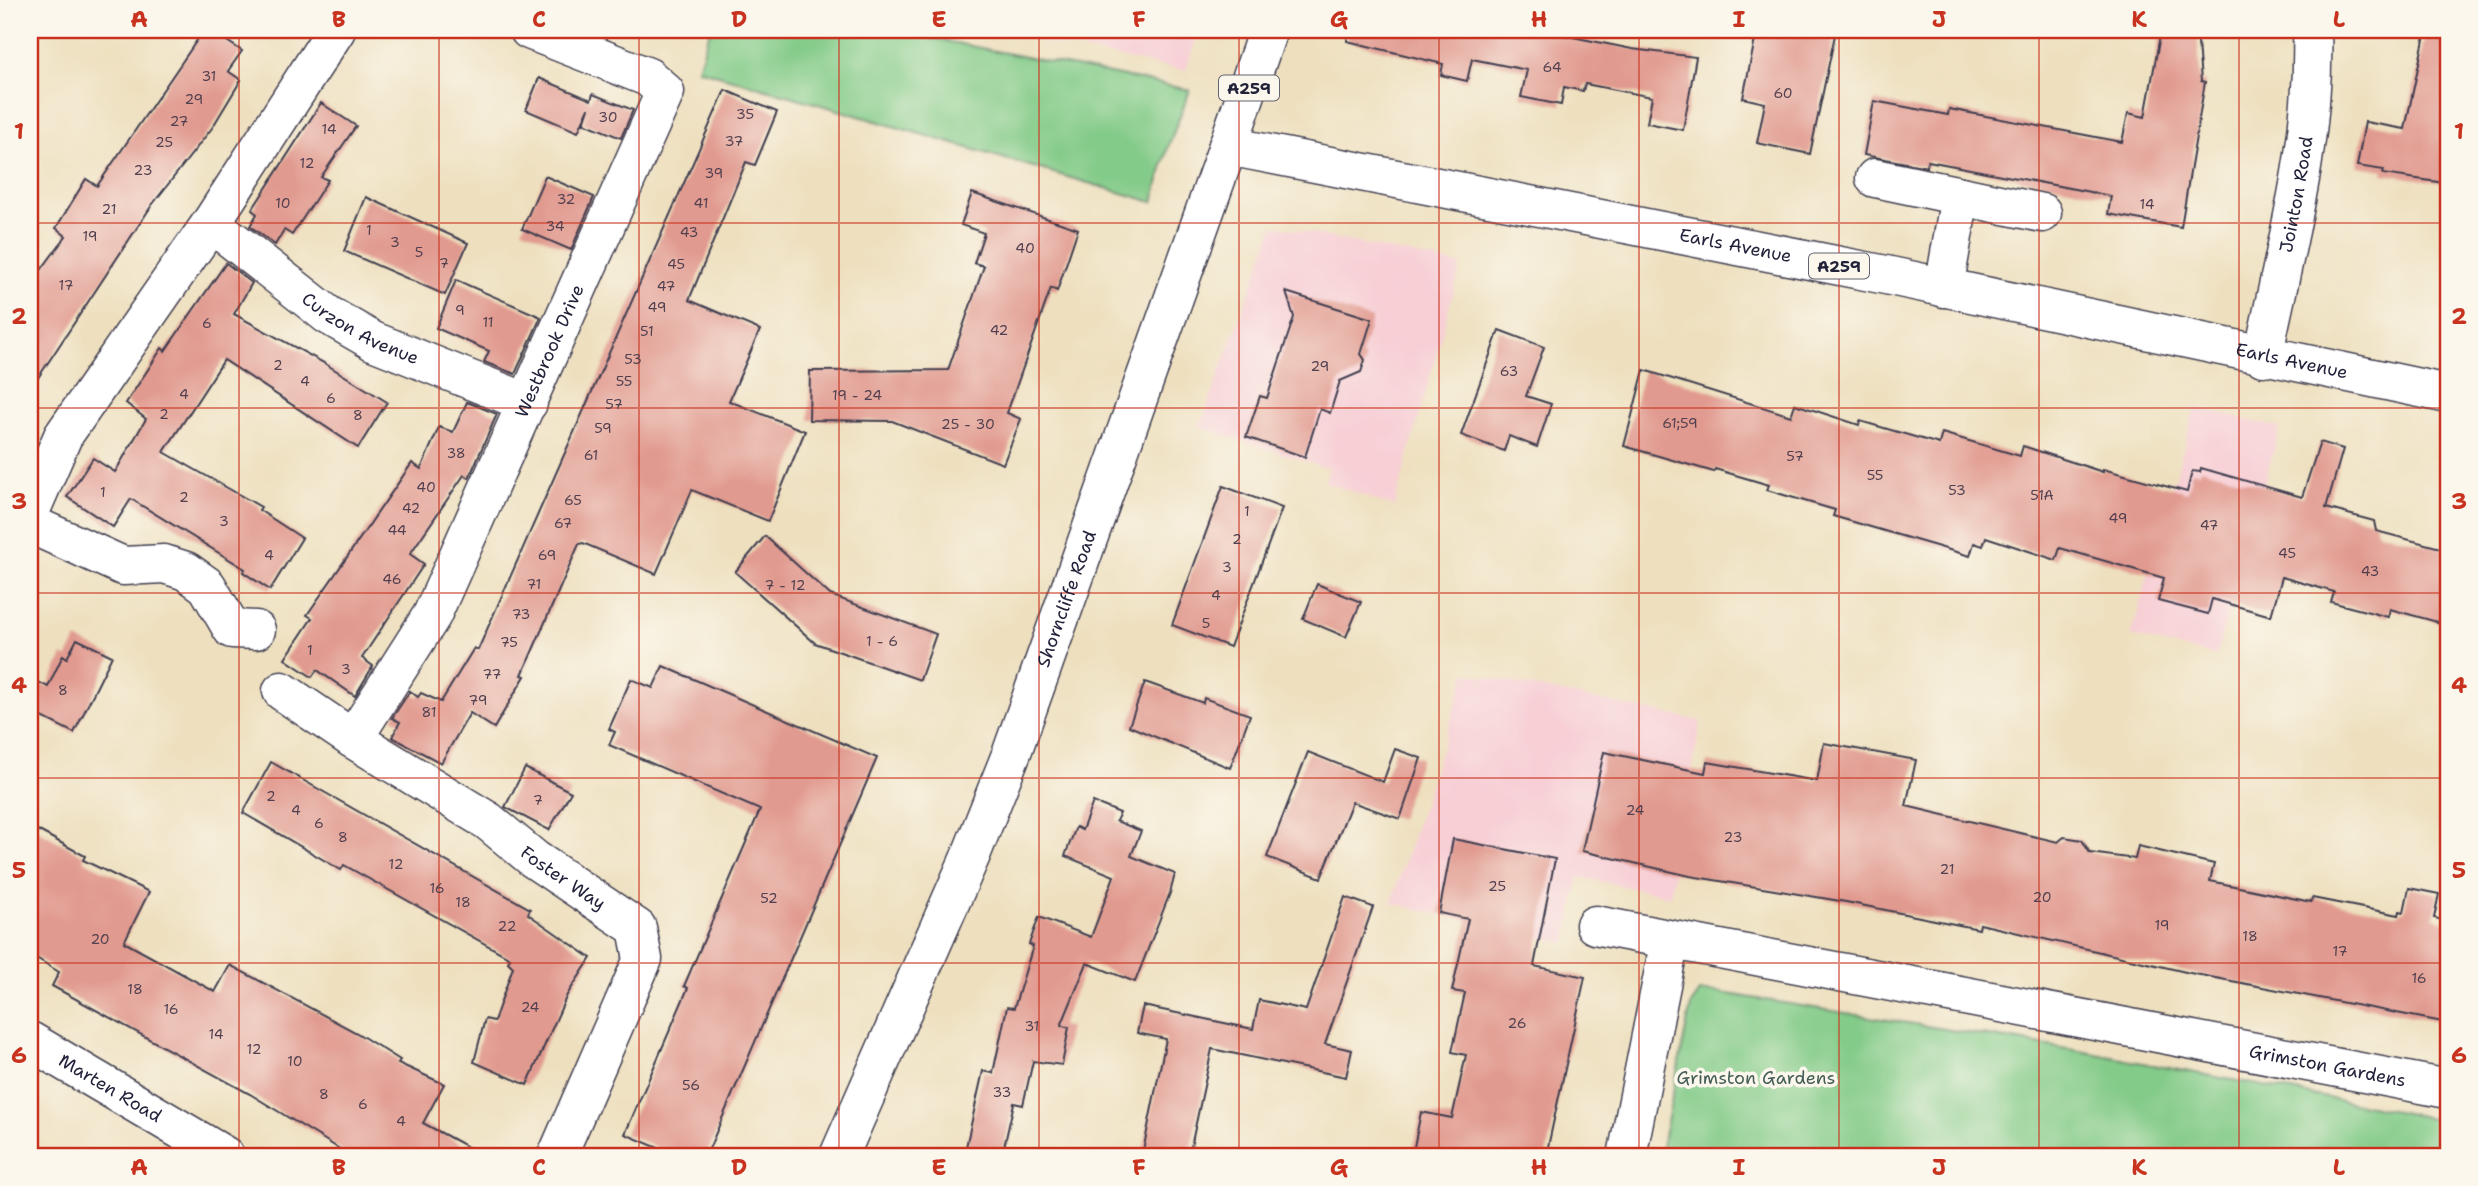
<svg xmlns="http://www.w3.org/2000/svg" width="2478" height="1186" font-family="'Shantell Sans',sans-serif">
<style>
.built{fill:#f7cfd5}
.green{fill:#83cb88;stroke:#527662;stroke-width:2}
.building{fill:#e19a8f}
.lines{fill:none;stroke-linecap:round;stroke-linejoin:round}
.street-casing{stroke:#413e4f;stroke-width:41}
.secondary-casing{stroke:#413e4f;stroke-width:41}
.highway-casing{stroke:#413e4f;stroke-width:41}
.street{stroke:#fff;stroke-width:38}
.secondary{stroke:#fff;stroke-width:38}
.highway{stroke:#fff;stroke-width:38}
.grid{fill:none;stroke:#c8321e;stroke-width:2;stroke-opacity:0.55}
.labels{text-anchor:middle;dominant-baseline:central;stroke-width:7;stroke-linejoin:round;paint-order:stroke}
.number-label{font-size:14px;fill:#524050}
.shield{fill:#fbf7ec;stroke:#636270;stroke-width:2}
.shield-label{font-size:16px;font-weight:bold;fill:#22223b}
.street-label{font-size:18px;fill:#22223b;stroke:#fbf7ec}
.park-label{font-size:18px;fill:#445d56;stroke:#fbf7ec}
.neatline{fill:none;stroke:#c8321e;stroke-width:2.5}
.grid-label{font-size:23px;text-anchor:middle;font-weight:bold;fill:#c8321e}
</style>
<rect width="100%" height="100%" fill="#fbf7ec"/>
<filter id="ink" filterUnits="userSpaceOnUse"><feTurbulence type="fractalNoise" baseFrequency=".0143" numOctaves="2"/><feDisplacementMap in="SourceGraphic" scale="14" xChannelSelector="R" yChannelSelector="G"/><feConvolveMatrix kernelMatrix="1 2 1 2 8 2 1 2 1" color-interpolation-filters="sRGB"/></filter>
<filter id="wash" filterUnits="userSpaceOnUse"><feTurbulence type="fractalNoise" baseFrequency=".00686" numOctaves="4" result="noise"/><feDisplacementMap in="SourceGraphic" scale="28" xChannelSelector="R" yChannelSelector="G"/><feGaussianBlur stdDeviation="1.57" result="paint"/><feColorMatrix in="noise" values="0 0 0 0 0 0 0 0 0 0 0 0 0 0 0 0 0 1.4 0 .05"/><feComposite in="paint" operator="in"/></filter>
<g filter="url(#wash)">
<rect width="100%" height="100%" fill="#eee0bf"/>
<g class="built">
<path d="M983,30H1199L1186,71Z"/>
<path d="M1274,225L1461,265L1394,507L1325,482L1329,469L1200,427Z"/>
<path d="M2195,407L2280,428L2216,656L2131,636Z"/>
<path d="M1466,673L1701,721L1670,896L1579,877L1566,943L1391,903Z"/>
</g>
<g class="green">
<path d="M710,30H891L1190,90L1168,147L1153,202L698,69Z"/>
<path d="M1700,992H1716L2080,1051L2448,1121V1156H1660L1691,1005Z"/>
</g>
<g id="blocks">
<g class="building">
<path d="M204,30H210L242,51L228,71L241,80L212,128L152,205L30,390V285L66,236L56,228L86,179L97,186Z"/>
<path d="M1348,30H1538L1632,49L1696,57L1683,130L1647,123L1652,97L1585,84L1583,91L1564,87L1561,105L1521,97L1527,70L1472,59L1467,81L1441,75L1443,64L1347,41Z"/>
<path d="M1757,30H1836L1810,154L1757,143L1765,103L1743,98Z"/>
<path d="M2161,30H2197L2201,81L2205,82L2181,227L2108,214L2111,196L1928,161L1927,167L1864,155L1874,101L1948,115L1949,109L2122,142L2128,113L2145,117Z"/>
<path d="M2426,30H2448V164L2445,183L2383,174L2384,170L2357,166L2365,122L2405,129Z"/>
<path d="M539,78L591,100L593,94L633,110L621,138L584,123L589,108L578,132L526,110Z"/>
<path d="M725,90L777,112L755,165L746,162L689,300L760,330L729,401L805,431L768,521L692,490L656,574L583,543L579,544L522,675L525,676L494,728L470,713L441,763L392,737L400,722L392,718L410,691L418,697L421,693L441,702L474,648L478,650Z"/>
<path d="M321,103L356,126L321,177L328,180L292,235L284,230L275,245L250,226L257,214L252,210Z"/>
<path d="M545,176L594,197L571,250L522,229Z"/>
<path d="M972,193L1078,229L1057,291L1051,288L1007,413L1021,419L1003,464L892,421L809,420L810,371L948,370L984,266L974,263L984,233L961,225Z"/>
<path d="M366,197L468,243L445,295L344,251Z"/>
<path d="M226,263L252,283L234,314L324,363L387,402L358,448L224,360L164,452L261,507L259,510L302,538L270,590L243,572L245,569L131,499L113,527L67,497L93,458L115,472L146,419L126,403L162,348L165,351Z"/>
<path d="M456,280L541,317L515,374L484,362L489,351L436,328Z"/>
<path d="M1286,292L1372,319L1361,354L1365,360L1361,372L1340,381L1330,413L1320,409L1305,457L1246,437L1260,396L1267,398L1294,317Z"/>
<path d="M1499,330L1544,347L1526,396L1551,404L1537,447L1509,436L1504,451L1461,435Z"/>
<path d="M1644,370L1791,416L1795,404L1859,425L1860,421L1939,444L1942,433L2020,456L2023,446L2103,472V469L2187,492L2192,471L2200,472L2201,468L2302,497L2320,442L2343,449L2326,508L2374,521L2376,531L2448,550V625L2390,609L2388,617L2331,602L2334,592L2282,577L2271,616L2212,599L2208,614L2158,601L2164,578L2060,548L2056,560L1986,537L1983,546L1974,543L1970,556L1833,516L1835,510L1767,490L1769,485L1715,469L1714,472L1624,446Z"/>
<path d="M467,402L497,414L469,478L464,475L410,554L424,564L362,658L373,666L355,696L317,670L312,677L285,659L312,618L307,615L412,463L421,469L439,427L453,432Z"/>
<path d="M1223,486L1282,508L1230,647L1172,625Z"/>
<path d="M765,536L830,595L936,634L920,680L815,643L735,572Z"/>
<path d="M1317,584L1361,602L1346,637L1303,619Z"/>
<path d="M77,639L112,656L74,733L30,711V678L48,687L63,655L67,658Z"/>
<path d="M663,666L877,758L706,1156H677L625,1134L688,988L684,986L760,810L609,745L615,732L609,729L631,679L653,688Z"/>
<path d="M1145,682L1203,703L1204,698L1250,715L1230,768L1129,726Z"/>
<path d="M1824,743L1916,760L1906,806L2058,842L2064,837L2082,840L2090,853L2135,859L2138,846L2214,864L2210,881L2311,902L2312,898L2399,915L2400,911L2404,912L2409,888L2439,894L2434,918L2448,921V1023L2190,973L1980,924L1979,929L1846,902L1690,876L1582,851L1604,752L1705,773L1707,762L1817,781Z"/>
<path d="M1395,749L1421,758L1400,819L1352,802L1321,878L1267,857L1308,752L1383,782Z"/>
<path d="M271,762L530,909L528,914L591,958L567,995L527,1085L474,1062L485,1019L494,1021L513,967L508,962L510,958L344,865L341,870L243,813Z"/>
<path d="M525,768L571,792L549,830L505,807Z"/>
<path d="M1093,802L1120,813L1116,821L1141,831L1131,856L1175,874L1170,893L1135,982L1087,963L1061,1026L1069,1027L1062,1065L1033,1061L1023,1105L1014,1103L1002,1156H964L983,1071L993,1073L1007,1007L1014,1008L1033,946L1029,944L1039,917L1091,937L1114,876L1065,856L1076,827L1082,830Z"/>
<path d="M30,826L85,856L83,860L149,892L124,942L215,992L230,965L357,1033L400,1060L398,1063L444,1084L423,1123L484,1156H351L250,1094L52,986L59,972L30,954Z"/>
<path d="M1453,839L1555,859L1534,966L1585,977L1546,1156H1435L1413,1152L1421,1112L1452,1118L1466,1055L1452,1052L1465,993L1452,991L1468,919L1439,913Z"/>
<path d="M1345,897L1373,907L1325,1044L1352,1050L1346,1077L1212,1049L1189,1156H1142L1166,1039L1137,1033L1143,1006L1253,1029L1259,1000L1306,1010Z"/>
</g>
</g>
</g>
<g filter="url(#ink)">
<use href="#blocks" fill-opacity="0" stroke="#413e4f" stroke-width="2"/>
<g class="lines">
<g class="street-casing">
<g id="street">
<path d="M1875,178L2042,213"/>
<path id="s1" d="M211,223L328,315L373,341L528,403"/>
<path d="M1944,288L1960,196"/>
<path id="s2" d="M2263,357C2285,248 2316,142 2312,30"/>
<path d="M30,512L63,436L211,223L336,30"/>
<path d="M30,524L123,566L164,564L186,571L207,586L232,629L256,630"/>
<path id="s3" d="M282,691L353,739L488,821L534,859L637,928L643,959L557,1156"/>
<path id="s4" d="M353,739L432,615L665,92L648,77L529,30"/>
<path id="s5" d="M1595,925L2448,1089"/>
<path id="s6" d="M30,1041L225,1156"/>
<path d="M1627,1156L1670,940"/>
</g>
</g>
<g class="secondary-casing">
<g id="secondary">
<path id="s7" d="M839,1156L971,855L1012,752L1228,146"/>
</g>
</g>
<g class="highway-casing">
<g id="highway">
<path id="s8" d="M1268,30L1228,146L1881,274L2448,394"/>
</g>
</g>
<use href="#street" class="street"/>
<use href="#secondary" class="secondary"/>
<use href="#highway" class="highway"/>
</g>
</g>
<path class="grid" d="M239,30V1156M439,30V1156M639,30V1156M839,30V1156M1039,30V1156M1239,30V1156M1439,30V1156M1639,30V1156M1839,30V1156M2039,30V1156M2239,30V1156M30,223H2448M30,408H2448M30,593H2448M30,778H2448M30,963H2448"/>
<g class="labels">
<g class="number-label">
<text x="1552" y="67">64</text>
<text x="209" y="76">31</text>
<text x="1783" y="93">60</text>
<text x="194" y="99">29</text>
<text x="745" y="114">35</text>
<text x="608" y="117">30</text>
<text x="179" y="121">27</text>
<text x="329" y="129">14</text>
<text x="734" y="141">37</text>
<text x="164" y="142">25</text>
<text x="307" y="163">12</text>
<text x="143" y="170">23</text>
<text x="714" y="173">39</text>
<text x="566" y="199">32</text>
<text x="283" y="203">10</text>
<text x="701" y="203">41</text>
<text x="2147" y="204">14</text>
<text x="109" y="209">21</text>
<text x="555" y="226">34</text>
<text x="369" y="230">1</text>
<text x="689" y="232">43</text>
<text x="90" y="236">19</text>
<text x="395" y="242">3</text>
<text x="1025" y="248">40</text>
<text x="419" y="252">5</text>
<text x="444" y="263">7</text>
<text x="676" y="264">45</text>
<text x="66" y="285">17</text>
<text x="666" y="286">47</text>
<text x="657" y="307">49</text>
<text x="460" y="310">9</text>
<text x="488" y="322">11</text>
<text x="207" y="323">6</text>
<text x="999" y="330">42</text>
<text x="647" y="331">51</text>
<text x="633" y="359">53</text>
<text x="278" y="365">2</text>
<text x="1320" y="366">29</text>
<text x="1509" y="371">63</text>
<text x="305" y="381">4</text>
<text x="624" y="381">55</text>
<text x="184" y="394">4</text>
<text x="857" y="395">19 - 24</text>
<text x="331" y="398">6</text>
<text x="614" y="404">57</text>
<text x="164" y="414">2</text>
<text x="358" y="415">8</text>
<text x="1680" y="423">61;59</text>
<text x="968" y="424">25 - 30</text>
<text x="603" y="428">59</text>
<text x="456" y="453">38</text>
<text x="591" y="455">61</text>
<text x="1795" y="456">57</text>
<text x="1875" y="475">55</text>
<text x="426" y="487">40</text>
<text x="1957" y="490">53</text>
<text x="103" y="492">1</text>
<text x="2042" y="495">51A</text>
<text x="184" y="497">2</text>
<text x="573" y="500">65</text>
<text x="411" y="508">42</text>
<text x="1247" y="511">1</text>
<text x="2118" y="518">49</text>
<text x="224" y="521">3</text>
<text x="563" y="523">67</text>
<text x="2209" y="525">47</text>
<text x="397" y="530">44</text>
<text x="1237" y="539">2</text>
<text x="2287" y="553">45</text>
<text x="269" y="555">4</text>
<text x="547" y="555">69</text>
<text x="1227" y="567">3</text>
<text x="2370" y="571">43</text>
<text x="392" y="579">46</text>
<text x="534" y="584">71</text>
<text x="785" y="585">7 - 12</text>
<text x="1216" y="595">4</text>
<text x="521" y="614">73</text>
<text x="1206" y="623">5</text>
<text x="882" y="641">1 - 6</text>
<text x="509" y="642">75</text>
<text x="310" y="650">1</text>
<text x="346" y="669">3</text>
<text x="492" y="674">77</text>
<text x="63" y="690">8</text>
<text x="478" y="700">79</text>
<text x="429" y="712">81</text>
<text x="271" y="796">2</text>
<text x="538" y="800">7</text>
<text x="296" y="810">4</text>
<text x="1635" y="810">24</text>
<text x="319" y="823">6</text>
<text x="343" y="837">8</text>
<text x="1733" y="837">23</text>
<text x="396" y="864">12</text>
<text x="1947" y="869">21</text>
<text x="1497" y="886">25</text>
<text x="437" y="888">16</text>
<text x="2042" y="897">20</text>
<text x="769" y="898">52</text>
<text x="463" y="902">18</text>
<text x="2162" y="925">19</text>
<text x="507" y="926">22</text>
<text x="2250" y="936">18</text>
<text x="100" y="939">20</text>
<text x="2340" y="951">17</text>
<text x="2419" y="978">16</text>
<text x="135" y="989">18</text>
<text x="530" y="1007">24</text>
<text x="171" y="1009">16</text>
<text x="1517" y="1023">26</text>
<text x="1032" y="1026">31</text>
<text x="216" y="1034">14</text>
<text x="254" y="1049">12</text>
<text x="295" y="1061">10</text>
<text x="691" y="1085">56</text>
<text x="1002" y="1092">33</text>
<text x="324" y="1094">8</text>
<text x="363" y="1104">6</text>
<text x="401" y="1121">4</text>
</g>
<g class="shield">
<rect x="1219" y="75.5" width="60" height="25" rx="5"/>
<rect x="1809" y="253.5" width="60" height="25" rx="5"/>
</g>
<g class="shield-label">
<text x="1249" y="88">A259</text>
<text x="1839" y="266">A259</text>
</g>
<g class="street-label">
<text stroke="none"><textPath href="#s2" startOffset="166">Jointon Road</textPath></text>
<text stroke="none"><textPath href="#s8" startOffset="640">Earls Avenue</textPath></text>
<text stroke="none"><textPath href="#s1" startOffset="184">Curzon Avenue</textPath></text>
<text stroke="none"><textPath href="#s4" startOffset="436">Westbrook Drive</textPath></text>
<text stroke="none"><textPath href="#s8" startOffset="1208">Earls Avenue</textPath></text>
<text stroke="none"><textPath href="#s7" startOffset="602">Shorncliffe Road</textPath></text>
<text stroke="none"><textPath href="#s3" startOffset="338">Foster Way</textPath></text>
<text stroke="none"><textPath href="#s5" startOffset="746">Grimston Gardens</textPath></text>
<text stroke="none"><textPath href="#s6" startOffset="93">Marten Road</textPath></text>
</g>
<g class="park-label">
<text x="1756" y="1078">Grimston Gardens</text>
</g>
</g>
<rect width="2478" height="1186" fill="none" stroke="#fbf7ec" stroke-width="77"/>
<rect x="38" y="38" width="2402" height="1110" class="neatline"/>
<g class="grid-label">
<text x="139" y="27">A</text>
<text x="339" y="27">B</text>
<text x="539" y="27">C</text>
<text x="739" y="27">D</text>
<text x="939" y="27">E</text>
<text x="1139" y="27">F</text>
<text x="1339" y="27">G</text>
<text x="1539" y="27">H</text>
<text x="1739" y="27">I</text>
<text x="1939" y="27">J</text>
<text x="2139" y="27">K</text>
<text x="2339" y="27">L</text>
<text x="19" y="139">1</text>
<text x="2459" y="139">1</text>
<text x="19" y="324">2</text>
<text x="2459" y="324">2</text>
<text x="19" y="509">3</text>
<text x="2459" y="509">3</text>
<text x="19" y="693">4</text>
<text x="2459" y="693">4</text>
<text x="19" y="878">5</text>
<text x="2459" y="878">5</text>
<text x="19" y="1063">6</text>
<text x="2459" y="1063">6</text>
<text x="139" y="1175">A</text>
<text x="339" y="1175">B</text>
<text x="539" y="1175">C</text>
<text x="739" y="1175">D</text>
<text x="939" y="1175">E</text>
<text x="1139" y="1175">F</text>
<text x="1339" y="1175">G</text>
<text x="1539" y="1175">H</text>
<text x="1739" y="1175">I</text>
<text x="1939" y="1175">J</text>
<text x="2139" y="1175">K</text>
<text x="2339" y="1175">L</text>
</g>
</svg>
